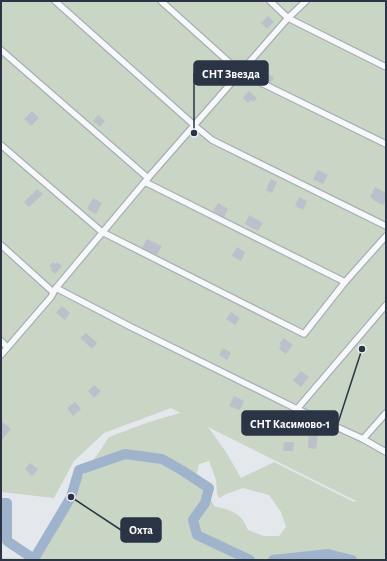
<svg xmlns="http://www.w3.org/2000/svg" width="387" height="561" font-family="'Alegreya Sans',sans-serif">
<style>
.green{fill:#c9d6c5;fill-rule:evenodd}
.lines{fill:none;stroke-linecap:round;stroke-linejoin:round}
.river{stroke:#9fb4cc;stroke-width:10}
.building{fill:#bbc0ca}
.street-casing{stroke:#a9aeb7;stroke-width:8}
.street{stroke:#f7f8fa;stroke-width:5.5}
.leader{fill:none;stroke:#2b3445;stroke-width:1.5}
.callout-dot{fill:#2b3445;stroke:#f4f6f9;stroke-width:1.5}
.callout{fill:#2b3445;stroke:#2b3445;stroke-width:1.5}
.callout-label{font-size:12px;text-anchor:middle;font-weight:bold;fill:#fff}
</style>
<rect width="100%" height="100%" fill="#e4e7ec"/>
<path class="green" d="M1,1H386V560H1V558L34,559L46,546L63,506L109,437L149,422L180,413L171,408L104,433L74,461L54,498L1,492ZM208,427L356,501L354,502L274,462L241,478L226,452ZM209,461L216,480L217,493L219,498L226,494L243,488L269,495L281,512L286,527L279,536H264L248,530C241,512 232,511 214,506L208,494V484L196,477L199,464Z"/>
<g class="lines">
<g class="river">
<path d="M1,503H7V541L34,559L71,497L79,470L125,454L162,459L183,471L209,488L205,503L193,520L197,535L250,560"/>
<path d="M273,560L328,554L352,560"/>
</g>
</g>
<g class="building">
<path d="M268,16L274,22L267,29L261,23Z"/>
<path d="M263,70L274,78L270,83L258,76Z"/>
<path d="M249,91L257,98L253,102L251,100L248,103L243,98Z"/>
<path d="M32,111L39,118L31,126L24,119Z"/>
<path d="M98,115L105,121L100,127L93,121Z"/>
<path d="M318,170L328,175L323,184L313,179Z"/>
<path d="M271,179L277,182L272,193L266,190Z"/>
<path d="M375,187L386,193V200L383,205L373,200V199L370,197Z"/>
<path d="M37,189L43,194L29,207L24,202Z"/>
<path d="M299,197L307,201L303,210L295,206Z"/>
<path d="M93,198L102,203L96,214L87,209Z"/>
<path d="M218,203L228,209L224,217L213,211Z"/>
<path d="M249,215L263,223L258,231L245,224Z"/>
<path d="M147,239L162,246L157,255L142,248Z"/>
<path d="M237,247L245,252L241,261L232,256Z"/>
<path d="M53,262L56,264L57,262L62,266L55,274L51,270L52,268L49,266Z"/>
<path d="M62,306L70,313L65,320L56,313Z"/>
<path d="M231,312L240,318L235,325L226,319Z"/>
<path d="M86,333L97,343L92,349L80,338Z"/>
<path d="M284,338L293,345L286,354L279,349L281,345L279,344Z"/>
<path d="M223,348L231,353L227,360L219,355Z"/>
<path d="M301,371L309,377L301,387L293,380Z"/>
<path d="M94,385L101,391L94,398L88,391Z"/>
<path d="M234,396L244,401L240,410L229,406Z"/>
<path d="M75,402L81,409L73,416L67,408Z"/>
<path d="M1,421L11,429L1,441Z"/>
<path d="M309,433L318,434L316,449L308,448Z"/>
<path d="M284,442H294L293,451H283Z"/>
<path d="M30,463L38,469L32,476L25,469Z"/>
</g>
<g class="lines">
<g class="street-casing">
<g id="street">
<path d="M55,1L194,125L212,140L386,226"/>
<path d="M161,1L241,73L386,144"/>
<path d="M270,1L288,18L386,67"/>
<path d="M1,50L148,178"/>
<path d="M1,145L102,232L304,334L345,282L145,182"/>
<path d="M1,245L53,292"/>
<path d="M345,282L386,236"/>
<path d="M56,288L129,326L297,409L386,305"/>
<path d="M1,341L7,347"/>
<path d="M1,355L51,297L56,288L148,178L288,18L306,1"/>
<path d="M297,409L363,439L386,413"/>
<path d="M363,439L386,452"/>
</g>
</g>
<use href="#street" class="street"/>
</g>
<path class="leader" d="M194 133L194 73M362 349L338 423M71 497L121 530"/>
<g class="callout-dot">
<circle cx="194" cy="133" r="4"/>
<circle cx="362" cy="349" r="4"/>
<circle cx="71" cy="497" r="4"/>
</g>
<g class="callout">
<rect x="194" y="61" width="74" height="24" rx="4"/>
<rect x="242" y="411" width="96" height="24" rx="4"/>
<rect x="121" y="518" width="40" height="24" rx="4"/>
</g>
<g class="callout-label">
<text x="231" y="78">СНТ Звезда</text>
<text x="290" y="428">СНТ Касимово-1</text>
<text x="141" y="534">Охта</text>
</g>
<rect width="387" height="561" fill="none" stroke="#2b3445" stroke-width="4"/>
</svg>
